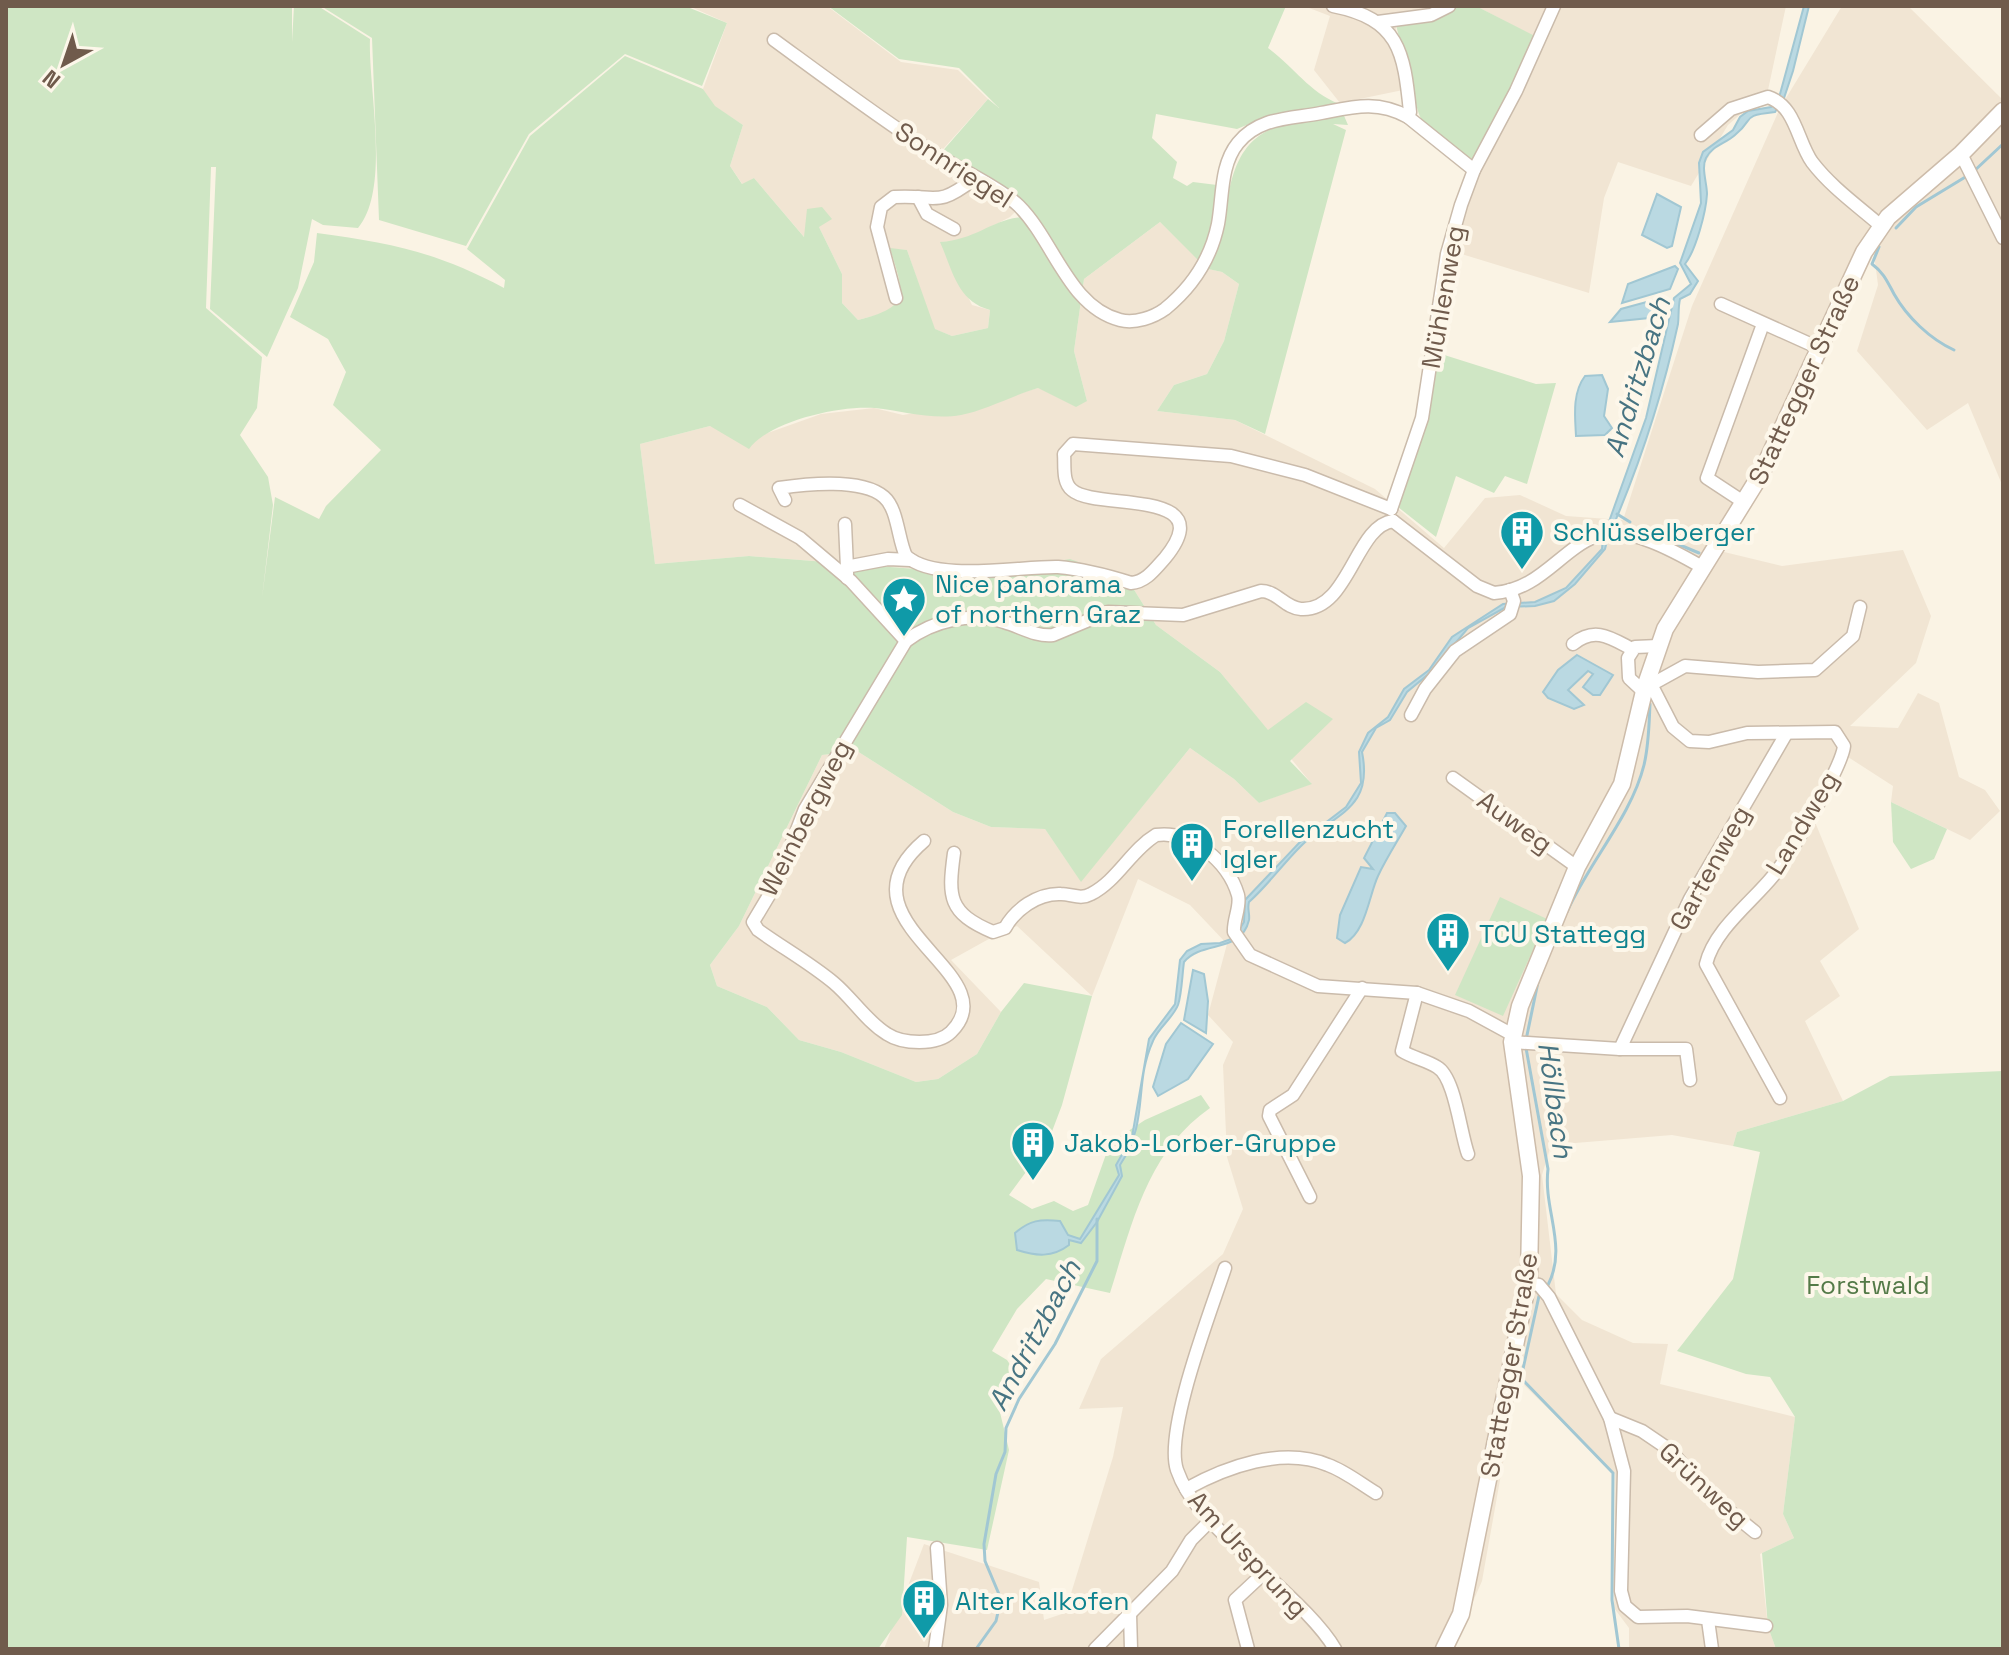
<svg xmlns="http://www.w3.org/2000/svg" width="2009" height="1655" font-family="'Space Grotesk',sans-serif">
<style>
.residential{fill:#f1e5d3}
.green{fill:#cfe6c4}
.water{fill:#bad9e2;stroke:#a1c7d3;stroke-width:2}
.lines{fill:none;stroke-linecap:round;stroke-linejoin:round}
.stream{stroke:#a1c7d3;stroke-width:3}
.minor-casing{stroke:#cabbab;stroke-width:15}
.secondary-casing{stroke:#cdbcaa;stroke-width:19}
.minor{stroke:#fff;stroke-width:12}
.secondary{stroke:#fff;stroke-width:16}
.labels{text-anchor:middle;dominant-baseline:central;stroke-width:8;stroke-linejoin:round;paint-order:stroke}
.street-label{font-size:26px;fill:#705b4c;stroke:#fdf7ea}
.culture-label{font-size:26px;fill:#0d838f;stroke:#fdf7ea;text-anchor:start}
.park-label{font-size:26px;fill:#547a48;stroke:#fdf7ea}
.water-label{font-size:28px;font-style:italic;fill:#477482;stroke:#fdf7ea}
</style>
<rect width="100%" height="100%" fill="#faf3e4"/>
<g class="residential">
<path d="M689,6H827L901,62L958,70L988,99L935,158L1017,210L1010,217L963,241L941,242L972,305L990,310L988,328L952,336L934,329L907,250L890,249L903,293L898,305L884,313L858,320L842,303V274L819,227L822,207L805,238L754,178L743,185L730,166L743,125L714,106L703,89L727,23Z"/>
<path d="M1304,6H1458L1430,19L1396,22L1397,61L1403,90L1340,103L1314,70L1330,16Z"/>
<path d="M1476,6H1786L1768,90L1728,125L1691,186L1618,162L1604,198L1589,293L1455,252L1454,244L1475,174L1541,40Z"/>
<path d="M1842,6H1908L2003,100V487L1968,403L1927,430L1857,351L1878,285L1871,231L1720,551L1782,566L1903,550L1931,616L1916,663L1850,726L1898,728L1918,693L1939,703L1959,777L1985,790L2000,811L1970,840L1891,802L1893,786L1848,757L1839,767L1815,822L1859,929L1820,961L1840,996L1805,1021L1843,1101L1737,1132L1733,1146L1672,1135L1551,1145L1542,1175L1556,1294L1582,1320L1633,1343L1668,1344L1660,1384L1795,1417L1783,1514L1794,1538L1760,1554L1768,1627L1776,1649H1629V1628L1614,1608L1615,1474L1518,1379L1482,1581L1452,1649H884L924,1544L1039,1582L1044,1620L1065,1613L1113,1457L1123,1407L1079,1409L1101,1359L1223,1254L1243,1209L1227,1157L1223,1065L1233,1042L1208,1015L1227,944L1190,905L1138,879L1092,996L1017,926L996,935L951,960L1001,1012L977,1054L938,1079L916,1082L841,1052L799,1040L767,1007L717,986L710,965L739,926L822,755L857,751L953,812L991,827L1045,829L1081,881L1190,748L1234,779L1259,803L1311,783L1220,672L1156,625L1128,580L980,574L749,556L655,564L640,444L710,426L759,436L821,414L874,408L903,415L1001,399L1038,388L1087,401L1074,351L1084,279L1160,222L1208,269L1222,272L1239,284L1224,341L1207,374L1174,385L1157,411L1235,420L1375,489L1444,548L1485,498L1520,495L1566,516L1623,520L1692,306L1780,108Z"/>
</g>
<g class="green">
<path d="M6,6H292V42L294,6H318L370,39C368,88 391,189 358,228L323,225L312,219L298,288L267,357L210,309L216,167H211L206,308L262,357L257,408L240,435L268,477L273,505L262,598L275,497L319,519L326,506L381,450L333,405L346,372L328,339L290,317L314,262L317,233C391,243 437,252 504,288L505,280L467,249L530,136L625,56L703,89L715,106L743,125L730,166L742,184L754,178L804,237L807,209L822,207L832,219L819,227L842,274V303L858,320C912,306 904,295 890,248L907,250L935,329L952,336L988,328L990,310C957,301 953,271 940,242C977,240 993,218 1025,217L1028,211L940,154L988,99L999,108L959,68L899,59L828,6H1286L1268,48C1295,68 1308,91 1339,104L1348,125L1333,124L1346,130L1265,434L1235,420L1157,411L1174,385L1207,374L1224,341L1239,284L1222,272L1208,269C1238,209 1213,134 1299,121L1261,119L1237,129L1156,114L1152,138L1177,162L1173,178L1187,186L1193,182L1217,185L1214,223L1201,263L1160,222L1084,279L1074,351L1087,401L1076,407L1038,388C1014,395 984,411 961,415C932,420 903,411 875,408C840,405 769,421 749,449L710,426L640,444L655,564L749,556L980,574L1070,559L1128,580L1156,625L1220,672L1268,730L1306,702L1333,719L1290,761L1312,784L1259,803L1234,779L1190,748L1081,882L1045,829L991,827L953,812L857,751L822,755L739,926L710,965L717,986L767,1007L799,1040L841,1052L916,1082L938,1079L977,1054L1001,1012L1024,983L1092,996L1062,1105L1048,1142L1009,1195L1032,1209L1054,1201L1073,1211L1088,1205L1110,1143L1145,1120L1201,1095L1210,1108C1147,1152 1132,1224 1110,1293L1046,1279L1017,1309L992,1351L1007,1360L1013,1369L999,1385L998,1404L1009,1450L987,1550L907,1537L902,1615L878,1649H6Z"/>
<path d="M321,6H685L727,23L702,86L625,54L529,134L466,246L379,220L372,38Z"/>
<path d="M1458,6H1476L1535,36L1477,157L1471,162C1415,121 1421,131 1408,63C1405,48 1397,37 1396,22L1430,19Z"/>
<path d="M1438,353L1536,384L1556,383L1527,484L1505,476L1494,493L1456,476L1436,537L1398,507Z"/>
<path d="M1891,802L1947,829L1934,859L1911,869L1893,842Z"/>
<path d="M1500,897L1547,919L1503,1016L1455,995Z"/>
<path d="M2003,1071V1649H1776L1768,1627L1762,1553L1794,1538L1783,1514L1795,1417L1770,1377L1746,1374L1677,1351L1733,1279L1760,1152L1733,1146L1737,1132L1843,1101L1890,1076Z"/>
</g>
<g class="water">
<path d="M1804,6H1809L1793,71L1784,98L1775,112C1739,116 1756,118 1735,135C1725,144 1713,145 1706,158C1701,168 1707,183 1707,194C1706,212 1696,250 1685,264L1698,281L1690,294L1680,299C1678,308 1679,316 1678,324C1663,393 1639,466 1611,531L1606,530L1646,418L1674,298L1691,284L1680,263L1701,203L1699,163L1703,152L1733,130L1740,117L1748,111L1771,107L1780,94Z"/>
<path d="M1657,194L1681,207L1672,246L1667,248L1642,235Z"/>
<path d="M1675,266L1678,269L1670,289L1622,303L1628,284Z"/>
<path d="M1661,298L1659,317L1610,322L1621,309Z"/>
<path d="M1602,375L1608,389L1604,416L1612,428L1605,435L1576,436C1575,417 1572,393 1585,376Z"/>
<path d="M1603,537H1608L1605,549L1575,584L1554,601L1535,606L1506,607L1468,628L1431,672L1407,692L1390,720L1376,728L1362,752C1374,811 1333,813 1300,847C1282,865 1268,885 1249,902C1247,909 1250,913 1249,920C1241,954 1202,940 1184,962C1182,976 1182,993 1178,1005C1173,1018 1158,1028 1153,1041C1133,1085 1150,1120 1120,1165L1122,1176L1097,1222L1081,1243L1069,1240V1245C1052,1258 1036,1256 1017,1250L1015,1233C1030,1220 1040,1219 1060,1221L1068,1235L1080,1239L1119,1175L1116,1165L1132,1137L1149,1039L1175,1004L1180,960L1187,951L1201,944L1220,943L1234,938L1244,922L1245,900L1299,843L1346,807L1361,783L1359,752L1368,733L1388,717L1404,689L1429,670L1452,637L1503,604L1535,602L1566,588L1602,549Z"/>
<path d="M1577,655L1613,675L1600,695H1593L1583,687L1593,674L1588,671L1568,690L1584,705L1574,709L1548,698L1543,692L1558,670Z"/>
<path d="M1387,813H1395L1406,826C1397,842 1386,859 1378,876C1369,895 1366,932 1345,943L1337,938L1340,915L1361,867L1373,869L1364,858Z"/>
<path d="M1193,970L1204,974L1208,1001L1206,1033L1184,1020Z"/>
<path d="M1181,1023L1213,1044L1188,1079L1158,1096L1153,1087L1166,1044Z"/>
</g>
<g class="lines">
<g class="stream">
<path d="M1973,172L2003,144"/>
<path d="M1896,228L1916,207L1967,176"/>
<path d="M1879,247L1872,264C1884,273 1887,281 1894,294C1907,317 1930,339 1954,350"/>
<path d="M1617,514L1630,522"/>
<path d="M1644,530L1699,553"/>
<path d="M1703,582L1713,565"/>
<path d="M1567,912C1589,862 1631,817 1644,765C1649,744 1649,724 1650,704"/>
<path d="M1526,1040L1538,982"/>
<path d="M1526,1048L1548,1169C1543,1210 1568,1246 1548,1285"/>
<path d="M1539,1296L1521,1378L1613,1473L1612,1600L1619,1649"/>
<path d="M976,1649L996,1621L1001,1599L985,1561L984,1544L996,1474L1005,1452L1006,1428L1019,1399L1055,1344L1097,1261V1219"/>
</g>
<g class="minor-casing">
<g id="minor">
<path d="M1333,6C1399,19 1404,51 1410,112L1408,117L1474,170"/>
<path d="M1378,22L1431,15L1449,6"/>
<path d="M774,40C826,78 878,117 932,152C954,166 1002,189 1019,206C1054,241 1069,307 1120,320C1135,324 1154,317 1165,309C1192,287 1211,258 1218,224C1223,197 1220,165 1238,143C1259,117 1290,119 1321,113C1353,107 1377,100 1408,117"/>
<path d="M1701,135L1731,109L1768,97C1796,106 1797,141 1812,162C1831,187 1858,206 1881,226"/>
<path d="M1961,154L2003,238"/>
<path d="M918,197L927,214L954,229"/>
<path d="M896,298L877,227L881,207L894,197C937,194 935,209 974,179"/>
<path d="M1721,304L1821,349"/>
<path d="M785,500L779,488C806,484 862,478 884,497C898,509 898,540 906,556C936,583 1020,566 1058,567C1082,569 1109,576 1131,583C1146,582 1155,569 1165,558C1223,487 1095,511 1072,490C1062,482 1065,465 1064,454L1073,444L1231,456L1305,475L1391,509"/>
<path d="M1745,503L1707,478L1763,324"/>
<path d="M740,505L800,538L851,581L906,641"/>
<path d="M1391,509L1422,418L1447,254L1461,205L1474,170L1516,91L1554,6"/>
<path d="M1393,521L1477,586L1494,593C1540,590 1560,550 1596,536C1627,524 1676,552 1702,567"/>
<path d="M845,524L847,568"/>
<path d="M847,578V568L851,566L888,559L911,560"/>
<path d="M1573,644C1595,626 1611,638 1632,649"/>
<path d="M1645,687L1654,690L1673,727L1690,741L1709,742L1747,733L1835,732L1844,746C1842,767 1789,857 1773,876C1752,902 1714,930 1706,964L1780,1098"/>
<path d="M1647,687L1685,666L1758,672L1815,670L1853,636L1860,607"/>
<path d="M1644,692L1629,678L1628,658L1635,647L1658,646"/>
<path d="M1411,715L1425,689L1455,651L1510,614L1514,601L1510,590"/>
<path d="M1453,778L1577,867"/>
<path d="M924,841C829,922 1011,973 951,1032C937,1046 902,1044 887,1034C866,1021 852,998 834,983C810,963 783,948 758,930L753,922L777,882L805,809L906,641C932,621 972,611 1004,622C1021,627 1036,637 1053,635L1108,612L1183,615L1261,591C1277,591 1285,608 1301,609C1349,612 1355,526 1393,521"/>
<path d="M954,853C948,897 948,913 993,932L1005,928C1015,910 1037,893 1061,894C1072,894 1080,900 1091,894C1117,881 1131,850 1156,835C1190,830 1228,861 1238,895C1241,906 1233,920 1234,932L1250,955L1318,986L1417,993L1469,1011L1513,1035"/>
<path d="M1417,993L1402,1051C1413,1058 1426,1060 1437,1067C1455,1077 1460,1132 1468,1154"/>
<path d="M1512,1042L1620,1049H1686L1690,1080"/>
<path d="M1620,1049L1690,899L1786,734"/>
<path d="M1310,1197L1269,1116L1270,1110L1293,1095L1362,988"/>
<path d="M1225,1268C1211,1311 1164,1431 1177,1470C1190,1508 1227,1537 1255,1564C1279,1587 1319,1621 1335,1649"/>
<path d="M1528,1283L1539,1285L1549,1297L1610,1418L1624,1471L1621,1591L1625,1606L1638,1617L1687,1616L1766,1626"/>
<path d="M1610,1418L1642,1431L1670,1450L1707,1493L1755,1532"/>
<path d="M1186,1489C1226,1467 1282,1446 1328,1465C1345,1471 1361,1484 1376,1493"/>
<path d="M1130,1614L1131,1649"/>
<path d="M1708,1620L1712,1649"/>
<path d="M935,1649L941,1605L937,1548"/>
<path d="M1095,1649L1172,1571L1191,1540L1210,1521"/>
<path d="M1248,1649L1235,1600L1264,1573"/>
</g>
</g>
<g class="secondary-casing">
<path id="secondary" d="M1444,1649L1461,1614L1529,1276L1531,1176L1512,1042L1520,1006L1577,867L1622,784L1645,687L1665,629L1761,474L1864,252L1888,217L1961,154L2003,111"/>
</g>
<use href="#minor" class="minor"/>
<use href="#secondary" class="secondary"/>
</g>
<defs>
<g id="building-pin" transform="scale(2.3)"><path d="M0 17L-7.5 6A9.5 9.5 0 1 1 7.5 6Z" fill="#0f9aa8" stroke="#fdf7ea"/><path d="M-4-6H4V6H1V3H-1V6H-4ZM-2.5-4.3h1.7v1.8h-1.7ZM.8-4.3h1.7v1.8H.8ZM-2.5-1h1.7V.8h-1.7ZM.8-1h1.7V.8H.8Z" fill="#fff"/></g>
<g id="sight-pin" transform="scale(2.3)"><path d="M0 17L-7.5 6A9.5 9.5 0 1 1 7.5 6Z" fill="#0f9aa8" stroke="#fdf7ea"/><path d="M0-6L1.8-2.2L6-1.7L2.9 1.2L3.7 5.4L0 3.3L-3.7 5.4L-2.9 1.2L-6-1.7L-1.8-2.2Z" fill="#fff"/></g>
</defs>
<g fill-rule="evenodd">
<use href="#building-pin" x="1522" y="532"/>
<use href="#sight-pin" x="904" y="599"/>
<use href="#building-pin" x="1192" y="844"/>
<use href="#building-pin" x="1448" y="934"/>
<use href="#building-pin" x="1033" y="1143"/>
<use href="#building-pin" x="924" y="1601"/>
</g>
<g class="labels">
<g class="street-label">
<text transform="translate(954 165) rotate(33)">Sonnriegel</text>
<text transform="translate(1443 297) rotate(-80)">Mühlenweg</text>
<text transform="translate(1804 380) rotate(-65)">Stattegger Straße</text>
<text transform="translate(805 818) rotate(-63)">Weinbergweg</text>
<text transform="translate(1515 822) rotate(36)">Auweg</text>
<text transform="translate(1802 823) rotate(-59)">Landweg</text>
<text transform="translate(1710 868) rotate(-61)">Gartenweg</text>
<text transform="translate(1509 1365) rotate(-80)">Stattegger Straße</text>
<text transform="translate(1704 1485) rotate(43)">Grünweg</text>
<text transform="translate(1248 1554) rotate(47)">Am Ursprung</text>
</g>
<g class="culture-label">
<text x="1553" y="532">Schlüsselberger</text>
<text x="935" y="584">Nice panorama<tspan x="935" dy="30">of northern Graz</tspan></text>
<text x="1223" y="829">Forellenzucht<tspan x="1223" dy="30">Igler</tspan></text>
<text x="1479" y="934">TCU Stattegg</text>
<text x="1064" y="1143">Jakob-Lorber-Gruppe</text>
<text x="955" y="1601">Alter Kalkofen</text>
</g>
<g class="park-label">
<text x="1868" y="1285">Forstwald</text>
</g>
<g class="water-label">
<text transform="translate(1637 377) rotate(-73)">Andritzbach</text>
<text transform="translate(1556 1100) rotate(82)">Höllbach</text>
<text transform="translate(1034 1335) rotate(-62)">Andritzbach</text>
</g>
</g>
<rect width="2009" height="1655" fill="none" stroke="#705b4c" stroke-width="16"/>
<g transform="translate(64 64) rotate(220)" stroke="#fdf7ea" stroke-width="6" paint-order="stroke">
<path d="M0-6L14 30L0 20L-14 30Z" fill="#705b4c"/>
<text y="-12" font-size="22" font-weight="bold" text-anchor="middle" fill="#705b4c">N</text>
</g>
</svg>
